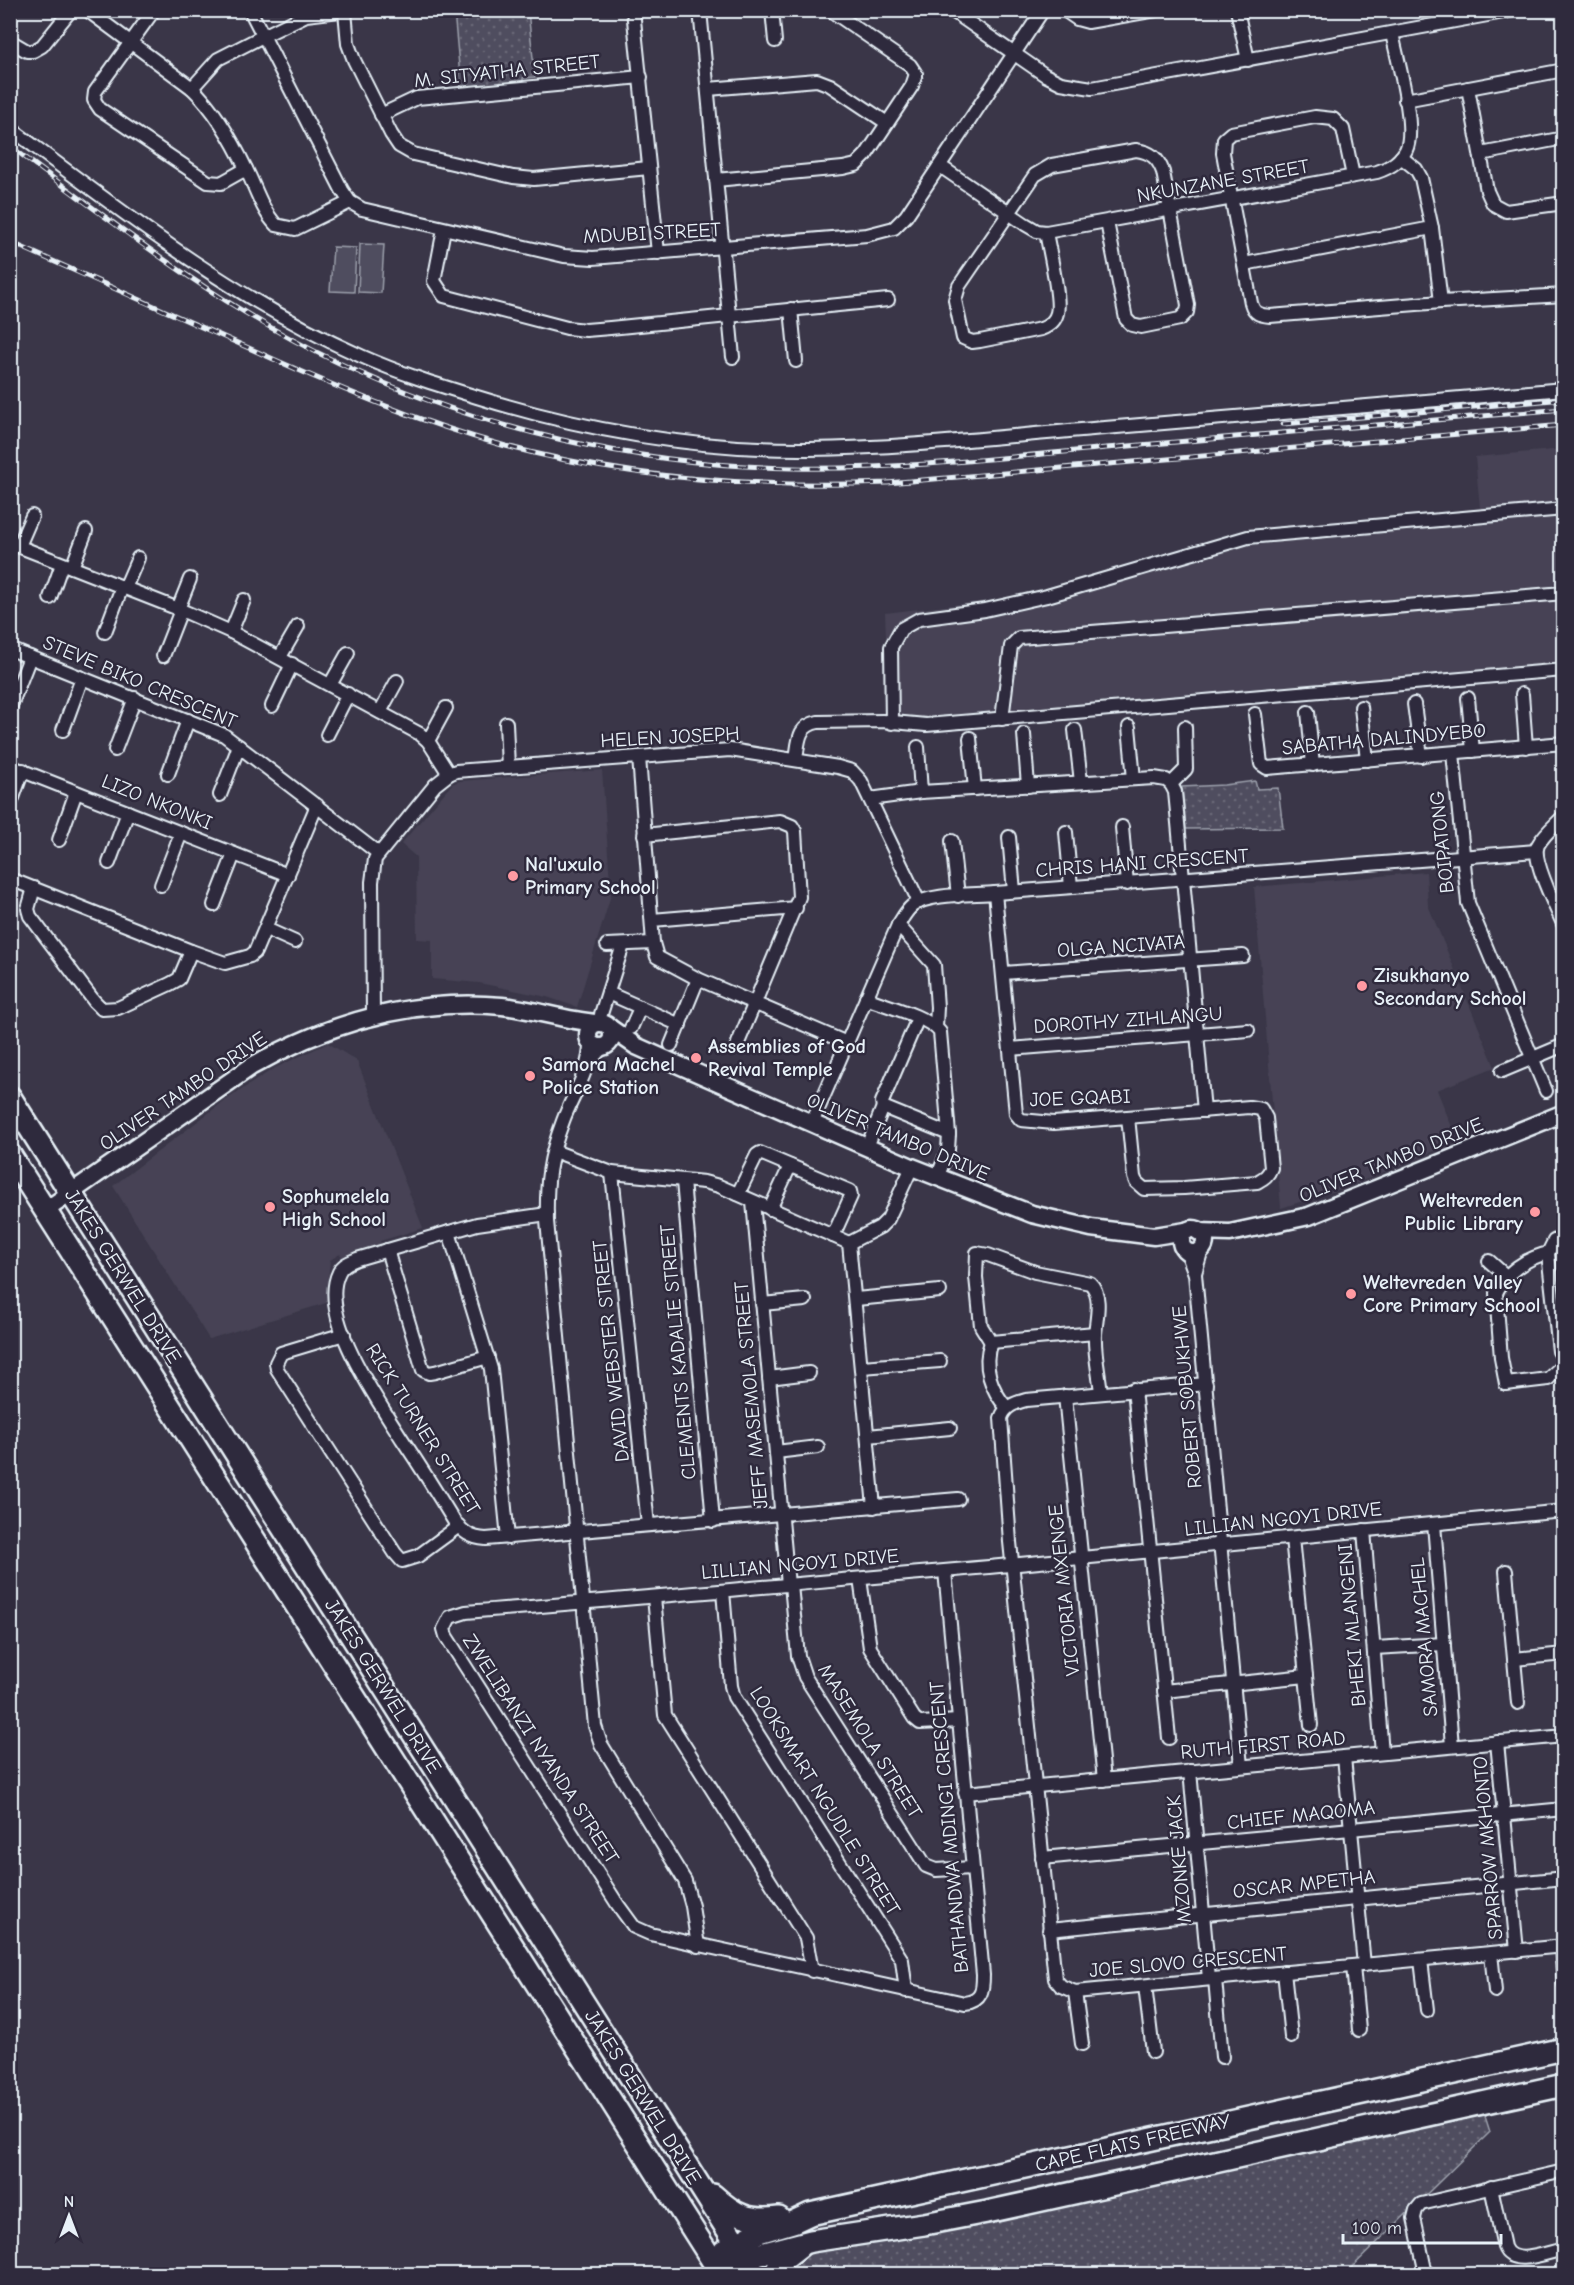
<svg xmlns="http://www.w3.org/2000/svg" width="1574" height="2285" font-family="'Comic Neue',sans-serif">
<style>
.built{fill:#464354}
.grass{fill:url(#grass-dots);stroke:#9ca0ac;stroke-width:1.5}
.garden{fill:#504e5f;stroke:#9ca0ac;stroke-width:1.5}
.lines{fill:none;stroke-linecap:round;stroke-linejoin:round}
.street-casing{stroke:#e8f1f8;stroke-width:16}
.secondary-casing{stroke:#e8f1f8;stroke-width:21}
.primary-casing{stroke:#e8f1f8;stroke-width:22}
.highway-casing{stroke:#e8f1f8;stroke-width:26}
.street{stroke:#2f2a3d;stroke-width:12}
.secondary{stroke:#2f2a3d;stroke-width:16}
.primary{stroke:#2f2a3d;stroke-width:18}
.highway{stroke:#2f2a3d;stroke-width:21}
.rail-casing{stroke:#e8f1f8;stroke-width:5}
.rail{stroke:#2f2a3d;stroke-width:3;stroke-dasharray:9;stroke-linecap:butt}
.poi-dot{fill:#ff9aa2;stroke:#2f2a3d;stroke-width:2}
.labels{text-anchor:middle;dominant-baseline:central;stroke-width:5;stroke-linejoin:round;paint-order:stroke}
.street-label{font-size:20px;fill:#e8f1f8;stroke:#2f2a3d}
.poi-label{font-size:20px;font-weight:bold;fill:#e8f1f8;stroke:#2f2a3d;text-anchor:start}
</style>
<defs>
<pattern id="grass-dots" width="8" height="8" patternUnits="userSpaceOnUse" patternTransform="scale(1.5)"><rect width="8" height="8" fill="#504e5f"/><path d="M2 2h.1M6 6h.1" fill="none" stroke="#696877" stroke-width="1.8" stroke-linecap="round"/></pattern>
</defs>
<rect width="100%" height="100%" fill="#3a3648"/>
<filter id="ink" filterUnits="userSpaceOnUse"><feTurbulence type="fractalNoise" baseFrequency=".0167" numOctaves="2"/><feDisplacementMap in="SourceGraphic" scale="12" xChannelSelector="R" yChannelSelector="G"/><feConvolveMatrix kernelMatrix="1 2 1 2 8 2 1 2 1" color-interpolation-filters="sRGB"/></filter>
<g filter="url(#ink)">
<g class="built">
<path d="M1563,449V673L890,731L885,613L1012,598L1245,531L1480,508L1475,457Z"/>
<path d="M602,770L611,895L577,1007L547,997L479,983L432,979V940L417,939L416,857L401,844L452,784L460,781Z"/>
<path d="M1426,872L1428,905L1495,1067L1437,1090L1458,1142L1455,1143L1449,1138L1443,1140L1442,1148L1350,1186L1281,1208L1254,887Z"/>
<path d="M328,1043L357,1061L423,1228L380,1241L381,1244L343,1258L340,1254L330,1260L326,1303L209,1339L113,1186L223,1102L273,1069Z"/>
</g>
<g class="grass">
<path d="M454,11H528L535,77L523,78V82L461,88Z"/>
<path d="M1255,781L1257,789L1278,788L1283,828L1186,829L1182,787L1224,785Z"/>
<path d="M1484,2113L1490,2132L1345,2274H786L790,2265L805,2250L962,2228Z"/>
</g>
<g class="garden">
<path d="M360,244L384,245L381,293L358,292Z"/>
<path d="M333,247L356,248L354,292L330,291Z"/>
</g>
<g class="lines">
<g class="street-casing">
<g id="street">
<path d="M87,10L192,88C216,111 233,141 247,171C256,189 262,210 276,225L295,229L350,202"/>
<path d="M154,10L95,92L94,100L100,109L208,182L221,183L246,169"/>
<path d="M250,10L342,190L350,202L362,209L564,256L593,258L867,235L894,228L906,216L1043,10"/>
<path d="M633,10L658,253"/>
<path d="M700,10L733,357"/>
<path d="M772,10L775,41"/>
<path d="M951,10L1045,75L1061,83L1092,88L1515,10"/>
<path d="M1064,10L1077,19L1088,22L1156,10"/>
<path d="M1237,10L1248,60"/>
<path d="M345,11L348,44L354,60L391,134L399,146L413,154L513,177L534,179L649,168"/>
<path d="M10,41L27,51H33L42,46L71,10"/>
<path d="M192,88L218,59L263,36L306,15L348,10"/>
<path d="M1468,88L1487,191L1493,204L1506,211L1564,203"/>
<path d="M708,89L817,80L830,85L887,123"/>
<path d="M1405,100L1564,70"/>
<path d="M381,115L417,98L641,77"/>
<path d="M10,128C122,212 233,299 361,356C399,373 438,385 477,397C586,431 696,450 809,449C908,448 1006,436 1105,428C1258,416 1411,402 1564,389"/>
<path d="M1481,154L1564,138"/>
<path d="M1401,157L1416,169L1421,178L1432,228L1441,302"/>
<path d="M940,166L1025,224L1037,231L1046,232L1377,172C1389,168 1400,162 1406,150C1417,128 1397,59 1392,33"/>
<path d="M1353,176L1343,129L1333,119L1315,117L1231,133L1224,139L1223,153L1251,303C1254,314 1260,315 1270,316L1441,302L1564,295"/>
<path d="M716,180L843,168L856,165L866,155L912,86L916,74L910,65L830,10"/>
<path d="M444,229L434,281L444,296L567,328L586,330L610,328L888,300"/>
<path d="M1046,232C1049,250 1061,299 1057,313C1055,322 1049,326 1041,329L980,341L972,342L963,338L955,300L959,286L1035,175L1052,165L1136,150C1151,152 1158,158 1163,172L1188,305L1187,312L1180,319L1141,327L1132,325L1126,319L1107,222"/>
<path d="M1244,264L1432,228"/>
<path d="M791,309L796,361"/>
<path d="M10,543L181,610L231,632L420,734L428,741L449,774"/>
<path d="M19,546L32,516"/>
<path d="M72,567L86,531"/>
<path d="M125,588L138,558"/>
<path d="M50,598L62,564"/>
<path d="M178,609L190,579"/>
<path d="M105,632L122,587"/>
<path d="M231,632L244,600"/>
<path d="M10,649L224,735L378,853"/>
<path d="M163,656L181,610"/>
<path d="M280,657L298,626"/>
<path d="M330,685L348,653"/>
<path d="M1522,694L1526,747"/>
<path d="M1468,698L1473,751"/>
<path d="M1414,704L1421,756"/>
<path d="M272,706L292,664"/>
<path d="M1361,707L1367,760"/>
<path d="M10,708L30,657"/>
<path d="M380,712L397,681"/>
<path d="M1308,712L1313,765"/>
<path d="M1255,714L1261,764L1267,768L1564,743"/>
<path d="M1002,719L1011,646L1019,638L1564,593"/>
<path d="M506,723L508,767"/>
<path d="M892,723L891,647L901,629L919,619L985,610L1047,596L1248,537L1564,509"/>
<path d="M1129,727L1134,779"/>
<path d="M63,730L82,678"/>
<path d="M1075,730L1081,782"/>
<path d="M1024,734L1028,786"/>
<path d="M327,735L348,694"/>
<path d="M970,738L975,789"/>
<path d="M428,741L446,708"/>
<path d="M918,747L921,792"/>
<path d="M115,750L135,698"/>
<path d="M1453,753L1468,903L1546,1091"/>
<path d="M639,757L653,943L657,957L698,979L847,1043"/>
<path d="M796,759C799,742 797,726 818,722L882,721L926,725L1564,670"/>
<path d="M10,766L288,875"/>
<path d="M168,774L188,720"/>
<path d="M1171,784L1175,792L1178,823L1204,1111"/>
<path d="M1171,784L1186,769L1185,727"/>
<path d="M220,795L239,746"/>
<path d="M870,799L921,792L1154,778L1166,780L1171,784"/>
<path d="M10,806L23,770"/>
<path d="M1564,816C1555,825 1544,834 1538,845C1531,860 1557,909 1564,926"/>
<path d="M1122,827L1127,884"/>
<path d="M1066,832L1071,887"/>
<path d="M644,835L780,821L792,826L795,831L799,897L738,1043"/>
<path d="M1009,837L1014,891"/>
<path d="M59,840L76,792"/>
<path d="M952,841L958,896"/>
<path d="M109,863L128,812"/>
<path d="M10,879L191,951L225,963L250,956L255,952L317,805"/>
<path d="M161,885L181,833"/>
<path d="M34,888L28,909L30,916L94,1001L102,1009L118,1008L170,984L179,979L191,951"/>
<path d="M995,893L1016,1114L1021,1120L1054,1123L1249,1107L1261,1109L1266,1118L1271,1168C1268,1176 1264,1178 1257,1182L1184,1188L1144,1189L1136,1182L1134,1177L1128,1117"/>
<path d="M214,905L234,854"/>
<path d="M652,920L796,908"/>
<path d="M898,925L934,965L937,1007L936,1027"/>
<path d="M266,929L295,942"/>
<path d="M607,945L653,943"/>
<path d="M1003,973L1243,956"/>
<path d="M608,993L680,1025"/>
<path d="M866,998C886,1006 927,1016 940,1032L949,1134L948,1150L937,1178"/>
<path d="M601,1014L623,945"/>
<path d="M373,1016L372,882L375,859L435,785L449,774L456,771L730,750L838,767L852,771L861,781L919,902"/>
<path d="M918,1018L882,1102L883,1107L949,1134"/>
<path d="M631,1028L640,1008"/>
<path d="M590,1042C591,1070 572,1096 563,1121C549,1158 546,1181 547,1221L595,1726L601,1744L685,1881L692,1906L698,1946"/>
<path d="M671,1045L698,979"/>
<path d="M1010,1049L1248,1030"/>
<path d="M588,1063L603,1047"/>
<path d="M1502,1071L1564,1045"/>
<path d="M812,1123L898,925C902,919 906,911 912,906C928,893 974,895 995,893L1536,851"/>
<path d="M867,1147L883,1107"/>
<path d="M554,1151L612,1173L704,1182L719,1186L849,1243"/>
<path d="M612,1173L648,1525"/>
<path d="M683,1181L713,1521"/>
<path d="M738,1194L757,1155L760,1153L850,1191L851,1196L833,1236"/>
<path d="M753,1202L788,1585"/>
<path d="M770,1209L790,1166"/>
<path d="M547,1214L477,1224L357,1259C350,1262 343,1264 339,1272C317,1316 379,1402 402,1439C420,1466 437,1493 454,1521C463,1532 470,1538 486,1539L958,1499"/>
<path d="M449,1232L491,1369L508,1538"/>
<path d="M1564,1236L1554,1241L1548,1253L1559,1351L1564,1359"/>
<path d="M849,1243L874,1507"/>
<path d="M849,1243L880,1227L888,1219L912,1167"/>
<path d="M387,1250L423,1370L429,1373L435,1372L488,1357"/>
<path d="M1187,1252L1195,1274L1241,1766"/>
<path d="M1489,1261L1507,1277"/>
<path d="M1195,1273L1202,1249"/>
<path d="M856,1299L940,1291"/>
<path d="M762,1304L805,1300"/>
<path d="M344,1334L281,1353L276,1363L277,1369L395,1553L402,1561L418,1556L459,1526"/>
<path d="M991,1342L981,1326L976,1277L977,1253L988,1255L1035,1272L1090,1283C1103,1295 1096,1320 1095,1334C1094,1353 1099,1374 1101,1392"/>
<path d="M991,1342L1095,1333"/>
<path d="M991,1342C982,1366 991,1390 1007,1408"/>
<path d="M862,1367L940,1361"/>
<path d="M769,1378L809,1373"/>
<path d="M1206,1384L1026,1400C1015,1403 1005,1406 1001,1418L1010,1542L1055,1979L1061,1986L1075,1992L1564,1946"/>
<path d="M1506,1384L1501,1358L1496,1293C1505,1272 1527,1258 1548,1253"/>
<path d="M1506,1384L1548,1379L1564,1364"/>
<path d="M1134,1389L1169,1738"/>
<path d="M1065,1396L1104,1780"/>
<path d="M868,1436L950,1428"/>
<path d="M776,1452L818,1447"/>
<path d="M1434,1524L1452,1746"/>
<path d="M1364,1530L1382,1753"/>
<path d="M1292,1538L1311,1725"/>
<path d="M945,1571L983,1975C983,1990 982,2001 965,2003L650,1934L634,1927L618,1905L446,1636L444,1629L450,1617L466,1612C640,1599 814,1582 989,1567L1564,1511"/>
<path d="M1506,1571L1518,1703"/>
<path d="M860,1579L870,1648L914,1718L920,1723L959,1721"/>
<path d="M791,1585L798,1656L805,1677L926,1866L936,1870L972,1868"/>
<path d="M723,1591L731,1686L734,1697L902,1960L906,1991"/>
<path d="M654,1597L665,1715L806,1938L812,1971"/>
<path d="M1374,1648L1444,1644"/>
<path d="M1514,1659L1564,1654"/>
<path d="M1164,1691L1306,1676"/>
<path d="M1497,1742L1517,1951"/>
<path d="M1344,1757L1364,1965"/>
<path d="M1190,1771L1209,1979"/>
<path d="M965,1793L1564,1736"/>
<path d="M1042,1858L1564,1809"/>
<path d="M1049,1930L1564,1878"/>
<path d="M1561,1947L1564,1983"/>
<path d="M1491,1953L1495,1991"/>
<path d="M1421,1960L1427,2010"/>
<path d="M1353,1966L1359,2030"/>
<path d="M1284,1972L1291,2037"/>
<path d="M1215,1979L1222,2057"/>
<path d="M1145,1986L1153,2052"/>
<path d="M1075,1992L1082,2044"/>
<path d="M1491,2187L1504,2247C1512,2268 1548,2252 1564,2249"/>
<path d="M1426,2274L1414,2218L1416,2210L1421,2204L1564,2171"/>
</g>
</g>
<g class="secondary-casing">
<g id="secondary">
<circle cx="600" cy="1035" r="12"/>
<path d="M610,1028L636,1046L681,1066L912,1167L1032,1214L1091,1228L1154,1236L1186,1231"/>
<path d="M46,1210L252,1066C330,1022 412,998 502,1006C534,1009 565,1021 597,1023"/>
<circle cx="1193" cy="1241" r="12"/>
<path d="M1199,1232L1230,1233L1309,1216L1564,1113"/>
</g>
</g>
<g class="primary-casing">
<path id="primary" d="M746,2259L756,2274"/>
</g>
<g class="highway-casing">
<g id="highway">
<path d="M10,1097L746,2259"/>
<path d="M10,1155L721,2274L753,2256L811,2241L924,2224L987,2212L1564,2085"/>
<path d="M713,2195C735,2215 748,2222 779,2218"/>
<path d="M724,2251L759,2232L793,2222L810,2214L1564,2049"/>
<path d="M775,2274L782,2260L800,2246"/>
</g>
</g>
<use href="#street" class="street"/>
<use href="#secondary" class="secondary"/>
<use href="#primary" class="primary"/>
<use href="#highway" class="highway"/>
<g class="rail-casing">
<g id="rail">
<path d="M10,146C116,225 219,307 339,363C481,430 636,465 793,468C905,470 1017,456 1129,446C1274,434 1419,421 1564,409"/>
<path d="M10,242C91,278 171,314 251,349C333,386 416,421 502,445C628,479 756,488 887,483L1564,425"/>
<path d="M1283,424L1564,399"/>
</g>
</g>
<use href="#rail" class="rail"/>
</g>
</g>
<g class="poi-dot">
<circle cx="513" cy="876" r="6"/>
<circle cx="1362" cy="986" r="6"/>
<circle cx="696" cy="1058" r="6"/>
<circle cx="530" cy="1076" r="6"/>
<circle cx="270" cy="1207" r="6"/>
<circle cx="1535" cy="1212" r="6"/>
<circle cx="1351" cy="1294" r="6"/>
</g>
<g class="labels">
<g class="street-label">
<text transform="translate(507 71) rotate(-6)">M. SITYATHA STREET</text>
<text transform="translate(1223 181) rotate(-10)">NKUNZANE STREET</text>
<text transform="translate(652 233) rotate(-3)">MDUBI STREET</text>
<text transform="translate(140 682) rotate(23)">STEVE BIKO CRESCENT</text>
<text transform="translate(670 737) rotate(-3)">HELEN JOSEPH</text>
<text transform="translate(1384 739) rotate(-5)">SABATHA DALINDYEBO</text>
<text transform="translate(157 802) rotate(22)">LIZO NKONKI</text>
<text transform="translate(1442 842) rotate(-96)">BOIPATONG</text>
<text transform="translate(1142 863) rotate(-4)">CHRIS HANI CRESCENT</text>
<text transform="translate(1121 946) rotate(-4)">OLGA NCIVATA</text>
<text transform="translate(1128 1020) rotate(-4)">DOROTHY ZIHLANGU</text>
<text transform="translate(183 1091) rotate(-34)">OLIVER TAMBO DRIVE</text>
<text transform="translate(1080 1098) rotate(-2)">JOE GQABI</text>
<text transform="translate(898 1137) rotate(23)">OLIVER TAMBO DRIVE</text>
<text transform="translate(1391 1160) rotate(-22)">OLIVER TAMBO DRIVE</text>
<text transform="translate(123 1276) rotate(58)">JAKES GERWEL DRIVE</text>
<text transform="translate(611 1351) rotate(-96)">DAVID WEBSTER STREET</text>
<text transform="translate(678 1352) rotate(-95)">CLEMENTS KADALIE STREET</text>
<text transform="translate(751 1395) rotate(-95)">JEFF MASEMOLA STREET</text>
<text transform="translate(1187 1397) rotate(-95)">ROBERT SOBUKHWE</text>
<text transform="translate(423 1429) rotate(58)">RICK TURNER STREET</text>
<text transform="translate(1283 1519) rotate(-6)">LILLIAN NGOYI DRIVE</text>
<text transform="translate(800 1564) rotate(-5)">LILLIAN NGOYI DRIVE</text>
<text transform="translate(1064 1590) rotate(-96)">VICTORIA MXENGE</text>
<text transform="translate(1352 1625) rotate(-95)">BHEKI MLANGENI</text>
<text transform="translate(1424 1637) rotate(-95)">SAMORA MACHEL</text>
<text transform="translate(383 1686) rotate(58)">JAKES GERWEL DRIVE</text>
<text transform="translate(870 1741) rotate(58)">MASEMOLA STREET</text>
<text transform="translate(1263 1745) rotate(-5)">RUTH FIRST ROAD</text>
<text transform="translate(541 1749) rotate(57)">ZWELIBANZI NYANDA STREET</text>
<text transform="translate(825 1801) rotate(58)">LOOKSMART NGUDLE STREET</text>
<text transform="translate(1301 1815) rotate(-6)">CHIEF MAQOMA</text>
<text transform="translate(949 1827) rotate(-95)">BATHANDWA MDINGI CRESCENT</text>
<text transform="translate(1488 1848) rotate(-95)">SPARROW MKHONTO</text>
<text transform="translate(1179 1859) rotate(-95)">MZONKE JACK</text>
<text transform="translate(1304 1884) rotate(-6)">OSCAR MPETHA</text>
<text transform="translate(1188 1962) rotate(-5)">JOE SLOVO CRESCENT</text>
<text transform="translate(643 2097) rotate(58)">JAKES GERWEL DRIVE</text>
<text transform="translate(1133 2143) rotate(-13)">CAPE FLATS FREEWAY</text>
</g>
<g class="poi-label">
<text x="525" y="864">Nal'uxulo<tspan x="525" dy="23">Primary School</tspan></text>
<text x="1374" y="975">Zisukhanyo<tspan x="1374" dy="23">Secondary School</tspan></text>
<text x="708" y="1046">Assemblies of God<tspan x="708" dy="23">Revival Temple</tspan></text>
<text x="542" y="1064">Samora Machel<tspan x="542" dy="23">Police Station</tspan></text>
<text x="282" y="1196">Sophumelela<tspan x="282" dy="23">High School</tspan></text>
<text x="1523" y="1200" text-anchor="end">Weltevreden<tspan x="1523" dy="23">Public Library</tspan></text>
<text x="1363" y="1282">Weltevreden Valley<tspan x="1363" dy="23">Core Primary School</tspan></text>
</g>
</g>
<rect width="1574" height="2285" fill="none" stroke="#2f2a3d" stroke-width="36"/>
<rect x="18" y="18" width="1538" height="2249" fill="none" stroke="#e8f1f8" stroke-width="2" filter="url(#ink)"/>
<g transform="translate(69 2216)" stroke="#2f2a3d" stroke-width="4.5" paint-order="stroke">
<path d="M0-4.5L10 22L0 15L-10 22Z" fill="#e8f1f8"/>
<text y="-9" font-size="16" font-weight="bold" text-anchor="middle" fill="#e8f1f8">N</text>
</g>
<path d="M1343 2234v9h158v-9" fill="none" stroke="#e8f1f8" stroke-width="3"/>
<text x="1352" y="2234" font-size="18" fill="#e8f1f8" stroke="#2f2a3d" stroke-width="4.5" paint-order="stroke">100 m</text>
</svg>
